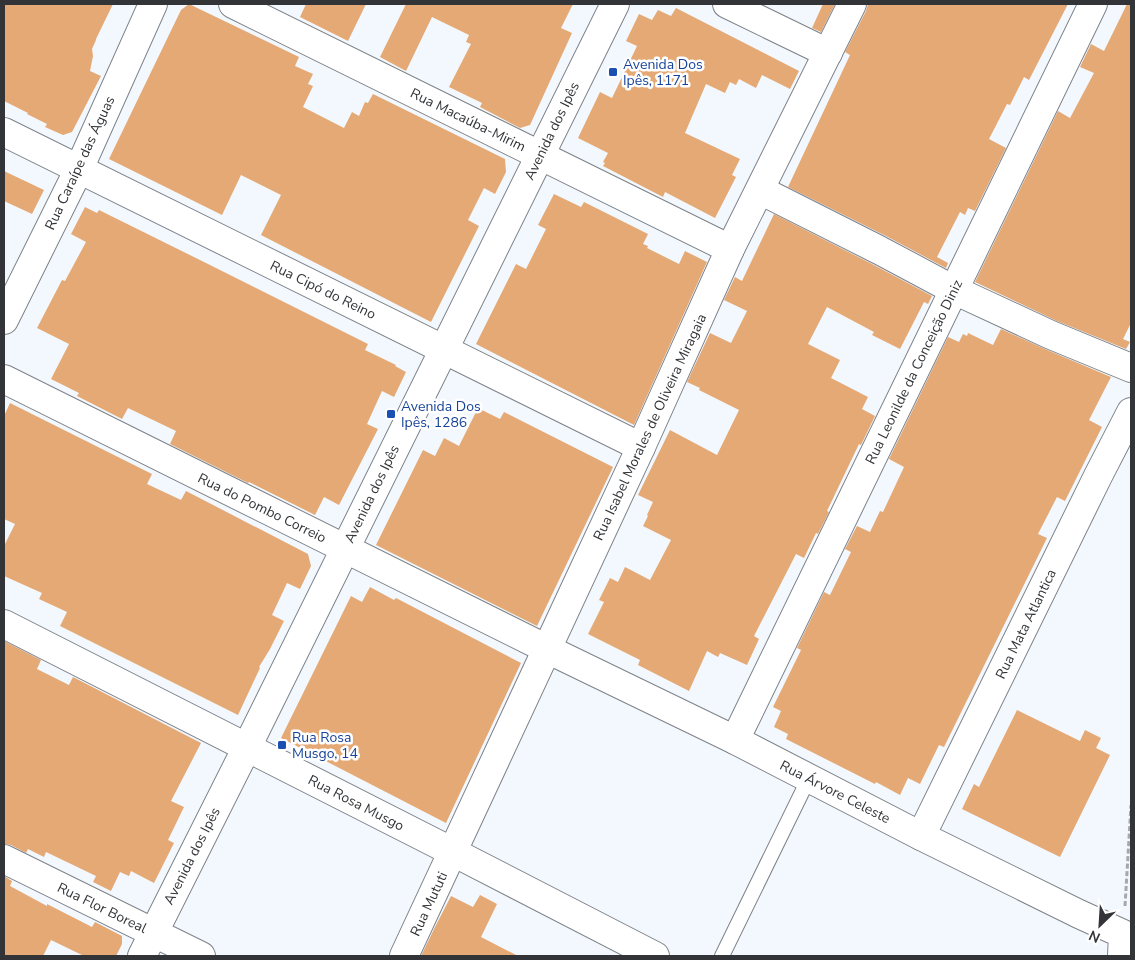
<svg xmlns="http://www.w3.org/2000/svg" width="1135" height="960" font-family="'Nunito Sans',sans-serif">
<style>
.building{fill:#e4a975}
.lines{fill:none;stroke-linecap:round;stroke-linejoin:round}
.service-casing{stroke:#7e8389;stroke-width:16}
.minor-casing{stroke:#7e8389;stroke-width:30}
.tertiary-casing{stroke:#7e8389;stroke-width:30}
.path{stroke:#a5a8ad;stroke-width:3;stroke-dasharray:5 2.5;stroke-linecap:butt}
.service{stroke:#fff;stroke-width:14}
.minor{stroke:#fff;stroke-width:28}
.tertiary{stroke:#fff;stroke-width:28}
.transit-dot{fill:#1a4fb4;stroke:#fff;stroke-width:2}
.labels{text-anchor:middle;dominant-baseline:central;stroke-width:5;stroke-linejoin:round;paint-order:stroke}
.transit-label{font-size:14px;fill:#164399;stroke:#fff;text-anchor:start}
.street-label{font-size:14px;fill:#323437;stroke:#fff}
</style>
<rect width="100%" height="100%" fill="#f3f8fe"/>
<g class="building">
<path d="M4,4H113L96,39V40L92,49L93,56L90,71L101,76L72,132L63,135L45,127L47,124L27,114L28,113L4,101Z"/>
<path d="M189,4L299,57L295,66L313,74L308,84L313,86L303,107L344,128L352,112L359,116L365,102L368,103L373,94L505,159L506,172L495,194L484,188L468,220L479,226L431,322L261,235L281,195L241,175L222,215L109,159L181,10Z"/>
<path d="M306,4H366L348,41L300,17Z"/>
<path d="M406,4H573L561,28L572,33L530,125L520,128L480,107L482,103L449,87L471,44L466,42L469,35L432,17L406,71L380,57Z"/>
<path d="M823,4H835L821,32L812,28Z"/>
<path d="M868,4H1068L1029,80L1024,77L1010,105L1007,104L989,139L1006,148L975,211L968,208L965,215L960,212L937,257L948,263L946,268L886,236L788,187L850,55L845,52L866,11Z"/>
<path d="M1127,4H1131V323L1123,339L1130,342L1126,349L1057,321L975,282L1058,111L1070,118L1094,73L1080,67L1091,44L1104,51Z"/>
<path d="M676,8L799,71L790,89L762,75L756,88L739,79L736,85L730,82L725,93L706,84L685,133L740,159L732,175L736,177L715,218L665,192L663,197L603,166L605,163L603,162L608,153L578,138L600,92L612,98L637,46L626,41L639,14L652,20L658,10L671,16Z"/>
<path d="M4,171L44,190L32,214L4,201Z"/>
<path d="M554,194L581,207L584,202L648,234L643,244L648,246L647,248L679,264L685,251L707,262L634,425L476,344L516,264L526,269L546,229L538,225Z"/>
<path d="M85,207L97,213L99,210L204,262L368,344L365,350L396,365L395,366L406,372L394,397L382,391L367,424L378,429L339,505L324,497L315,515L249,482L248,483L170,444L176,431L128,408L122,419L77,396L79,393L51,379L69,344L37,328L62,280L65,281L86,242L71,234Z"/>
<path d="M774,214L872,264L932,296L928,304L924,302L900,349L872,335L874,332L827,307L808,344L840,360L831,378L868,397L862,409L875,416L861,445L859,444L827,511L829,512L818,534L816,533L804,558L796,554L754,636L759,639L747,665L720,653L718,657L707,651L689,691L638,665L640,660L588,634L604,602L599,600L610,578L618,582L625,567L650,580L671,540L643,526L648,516L647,515L653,502L638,495L670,430L717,455L739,410L699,390L700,388L687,382L710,333L731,343L747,311L724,300L735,277L742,281Z"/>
<path d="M1001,329L1045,349L1111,377L1089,420L1102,427L1065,501L1057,497L1038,534L1047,538L944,747L939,745L920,784L908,778L900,795L876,782L875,784L786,739L788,734L774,727L781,711L773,707L801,650L797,648L824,592L830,595L851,552L845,549L857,526L870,532L880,511L883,512L904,467L889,459L948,337L959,342L963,334L967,336L968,333L993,345Z"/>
<path d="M10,403L152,474L147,484L181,500L186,491L308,554L311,566L300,589L287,583L272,615L284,621L270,649L259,667L260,668L238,715L60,626L67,612L39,599L42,593L4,576V546L15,524L4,519V416Z"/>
<path d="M478,408L500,419L504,412L613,467L537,626L376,545L423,450L435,456L444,438L459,446Z"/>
<path d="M370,587L394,600L396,598L521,663L446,823L281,738L351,596L362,602Z"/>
<path d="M4,641L41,660L37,669L69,685L73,677L201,743L171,801L184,807L168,840L174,843L154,883L131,871L129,876L120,872L111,891L93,882L96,876L46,852L44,857L28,849L26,853L11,845L4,844Z"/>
<path d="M1017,710L1080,741L1085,730L1101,738L1096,748L1110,755L1060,857L962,809L974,784L979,787Z"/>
<path d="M4,876L12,881L10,886L47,906V904L92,927L95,922L122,936V944L116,956H84L51,940L43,956H4Z"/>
<path d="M480,895L497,904L481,937L518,956H421L435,927L451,896L473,907Z"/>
</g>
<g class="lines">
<g class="service-casing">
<path id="service" d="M722,956L809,778"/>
</g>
<g class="minor-casing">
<g id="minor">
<path d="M233,4L730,249"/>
<path d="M727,4L828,53"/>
<path d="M4,132L641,447"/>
<path d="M760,190L879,250L954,290L1051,335L1131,368"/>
<path d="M4,320L79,169L153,4"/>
<path d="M4,379L547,649L735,740L921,836L1079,914L1123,934L1122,956"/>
<path d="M4,624L453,852L655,956"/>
<path d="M735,740L1093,4"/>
<path d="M921,836L1098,476L1131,412"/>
<path d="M4,859L201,956"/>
<path d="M404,956L641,447L730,249L852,4"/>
</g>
</g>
<g class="tertiary-casing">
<path id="tertiary" d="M142,956L247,747L615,4"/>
</g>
<path class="path" d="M1125,906L1131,805"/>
<use href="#service" class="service"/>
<use href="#minor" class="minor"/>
<use href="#tertiary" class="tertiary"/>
</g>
<g class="transit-dot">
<rect x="608" y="67" width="10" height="10" rx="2.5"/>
<rect x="386" y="409" width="10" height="10" rx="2.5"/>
<rect x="277" y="740" width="10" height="10" rx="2.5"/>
</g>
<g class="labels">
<g class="transit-label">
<text x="623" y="64">Avenida Dos<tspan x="623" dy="16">Ipês, 1171</tspan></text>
<text x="401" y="406">Avenida Dos<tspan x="401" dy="16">Ipês, 1286</tspan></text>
<text x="292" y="737">Rua Rosa<tspan x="292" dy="16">Musgo, 14</tspan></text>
</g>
<g class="street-label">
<text transform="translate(468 120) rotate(26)">Rua Macaúba-Mirim</text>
<text transform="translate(552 131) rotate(-64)">Avenida dos Ipês</text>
<text transform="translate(80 163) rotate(-65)">Rua Caraípe das Águas</text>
<text transform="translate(323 290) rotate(26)">Rua Cipó do Reino</text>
<text transform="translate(914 372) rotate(-64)">Rua Leonilde da Conceição Diniz</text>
<text transform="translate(650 427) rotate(-65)">Rua Isabel Morales de Oliveira Miragaia</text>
<text transform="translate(372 494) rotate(-64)">Avenida dos Ipês</text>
<text transform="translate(262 508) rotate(26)">Rua do Pombo Correio</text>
<text transform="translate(1026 624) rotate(-64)">Rua Mata Atlantica</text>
<text transform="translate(835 792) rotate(27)">Rua Árvore Celeste</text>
<text transform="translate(356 803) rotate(27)">Rua Rosa Musgo</text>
<text transform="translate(192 856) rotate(-63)">Avenida dos Ipês</text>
<text transform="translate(429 904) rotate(-65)">Rua Mututi</text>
<text transform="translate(102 908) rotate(26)">Rua Flor Boreal</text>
</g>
</g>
<rect width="1135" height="960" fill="none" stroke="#323437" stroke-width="10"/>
<g transform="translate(1100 925) rotate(205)" stroke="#ffffff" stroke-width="4" paint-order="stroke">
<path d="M0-4L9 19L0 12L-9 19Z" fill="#323437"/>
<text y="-8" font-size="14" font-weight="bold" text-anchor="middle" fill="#323437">N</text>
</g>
</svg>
